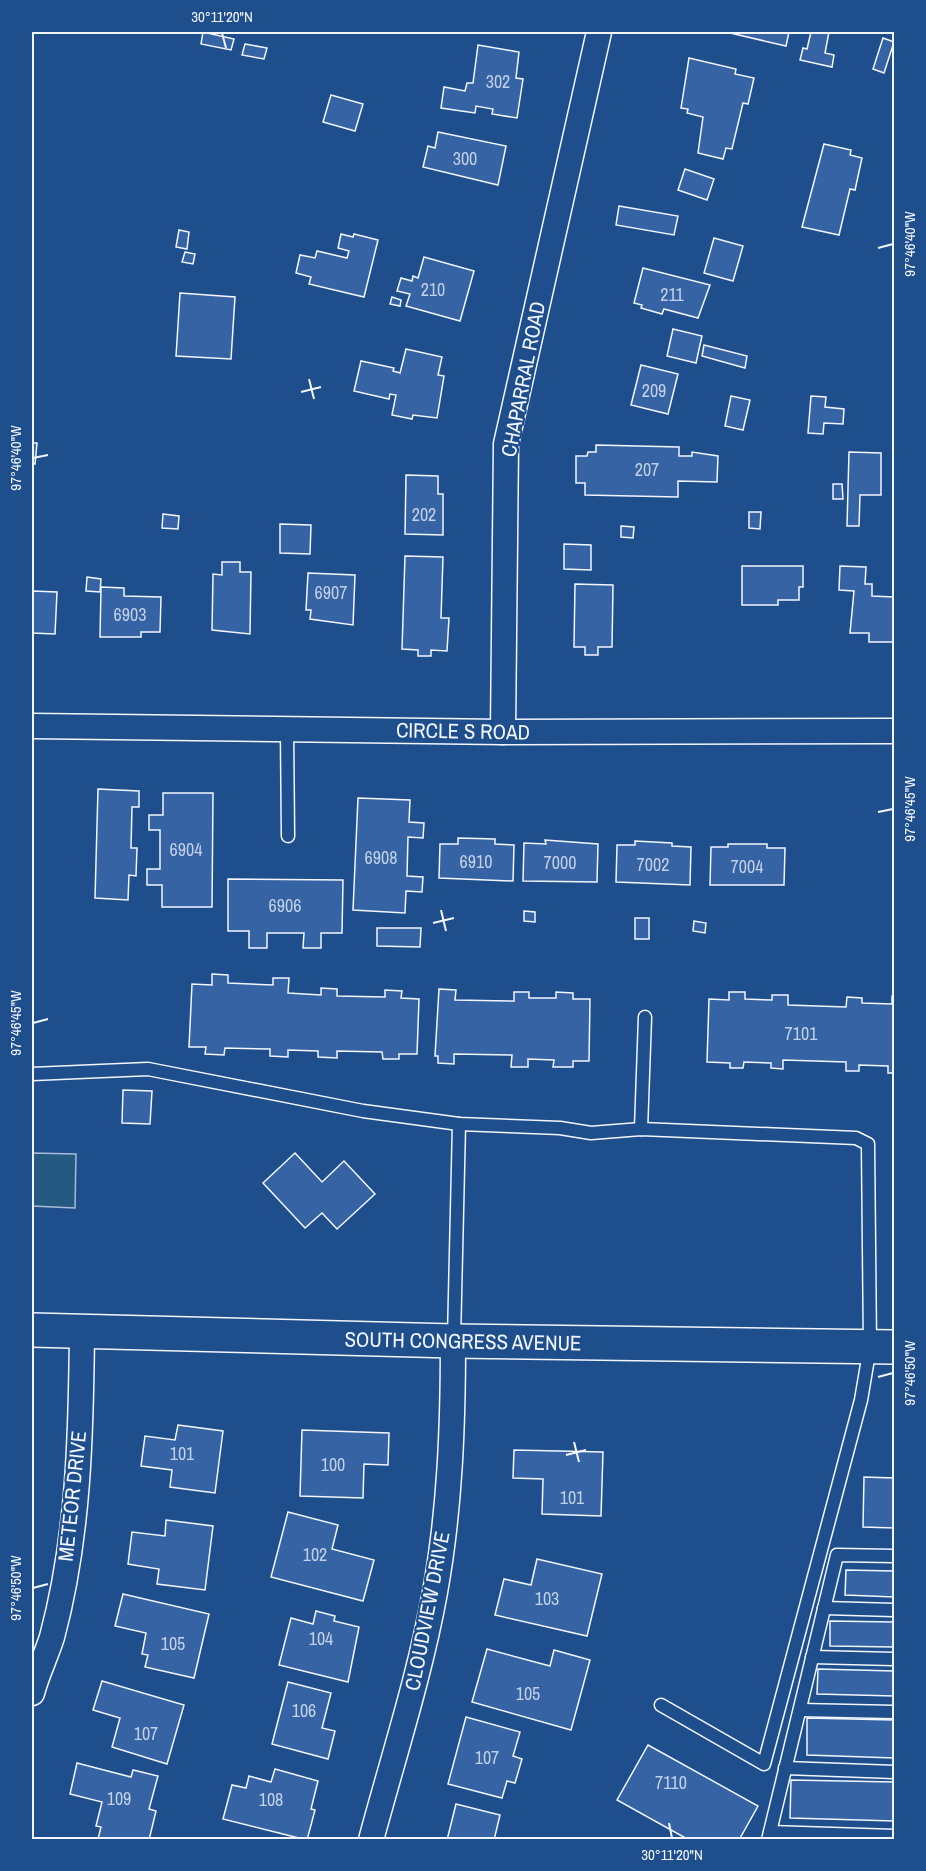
<svg xmlns="http://www.w3.org/2000/svg" width="926" height="1871" font-family="'Archivo Narrow',sans-serif">
<style>
.garden{fill:#245a82;stroke:#a8bbd7;stroke-width:1.5}
.building{fill:#3563a3;stroke:#f2f6ff;stroke-width:1.5}
.lines{fill:none;stroke-linecap:round;stroke-linejoin:round}
.service-casing{stroke:#f2f6ff;stroke-width:15}
.minor-casing{stroke:#f2f6ff;stroke-width:27}
.primary-casing{stroke:#f2f6ff;stroke-width:36}
.service{stroke:#1f4e8c;stroke-width:12}
.minor{stroke:#1f4e8c;stroke-width:24}
.primary{stroke:#1f4e8c;stroke-width:33}
.ticks{fill:none;stroke:#f2f6ff;stroke-width:2}
.labels{text-anchor:middle;dominant-baseline:central;stroke-width:4.5;stroke-linejoin:round;paint-order:stroke}
.number-label{font-size:18px;fill:#c3d1e8}
.street-label{font-size:21px;fill:#f2f6ff;stroke:#1f4e8c}
.neatline{fill:none;stroke:#f2f6ff;stroke-width:2}
.ticks-label{font-size:15px;text-anchor:middle;fill:#f2f6ff}
</style>
<rect width="100%" height="100%" fill="#1f4e8c"/>
<path class="garden" d="M32,1153L76,1154L75,1208L32,1206Z"/>
<g class="building">
<path d="M203,32L234,39L231,50L201,44Z"/>
<path d="M726,32H789L786,46Z"/>
<path d="M811,32H829L825,53L834,55L832,67L800,60L803,48L807,49Z"/>
<path d="M883,38L894,42L884,73L873,69Z"/>
<path d="M245,44L267,48L264,59L242,55Z"/>
<path d="M478,45L519,52L516,78L523,79L517,118L492,114L493,109L476,106L475,113L441,108L444,87L465,91L467,83H473Z"/>
<path d="M689,58L736,69L735,74L754,78L748,104L743,103L732,149L726,148L723,159L698,153L703,117L687,113L688,109L681,108Z"/>
<path d="M331,95L363,104L355,131L323,122Z"/>
<path d="M438,132L506,146L498,185L423,167L428,146L435,148Z"/>
<path d="M824,144L851,150L850,155L862,158L855,190L850,189L839,235L802,227Z"/>
<path d="M685,169L714,179L707,200L678,190Z"/>
<path d="M619,206L678,216L674,235L616,225Z"/>
<path d="M179,230L189,232L187,249L176,247Z"/>
<path d="M341,234L353,237L354,234L378,240L364,297L309,284L311,277L296,273L300,255L315,258L317,251L347,258L349,251L338,248Z"/>
<path d="M714,238L743,246L733,281L704,273Z"/>
<path d="M185,252L195,254L193,264L182,262Z"/>
<path d="M424,257L474,271L460,321L406,306L410,294L397,291L401,278L412,281L413,276L418,278Z"/>
<path d="M643,268L710,285L698,318L664,309L662,314L641,308L642,305L634,303Z"/>
<path d="M180,293L235,297L231,359L176,356Z"/>
<path d="M392,297L401,300L400,306L390,304Z"/>
<path d="M673,329L702,336L696,363L667,356Z"/>
<path d="M704,345L747,356L745,368L702,356Z"/>
<path d="M406,349L442,357L438,375L444,376L437,418L413,415L412,419L392,415L396,395L390,394L389,399L354,391L361,361L394,368L393,371L400,373Z"/>
<path d="M641,365L678,374L668,414L631,405Z"/>
<path d="M731,396L750,400L743,430L725,426Z"/>
<path d="M811,396L826,397L825,407L844,409L843,424L824,423L823,434L808,433Z"/>
<path d="M32,443H37L35,464L32,463Z"/>
<path d="M596,445L679,447V456H692V452L718,456L717,482L678,481V497L585,495V483H576V456H587L588,452H596Z"/>
<path d="M849,452L881,453V495H860L859,526H847Z"/>
<path d="M406,475L438,476V494H443V535L405,534Z"/>
<path d="M833,484H842L843,499H833Z"/>
<path d="M749,512H761L760,529L749,528Z"/>
<path d="M163,514L179,516L178,529L162,528Z"/>
<path d="M280,524L311,525L310,554L280,553Z"/>
<path d="M621,526L634,527L633,538L621,537Z"/>
<path d="M564,544L591,545V570L564,569Z"/>
<path d="M405,556L443,557L441,618H449L447,651L431,650V656H418V650L402,649Z"/>
<path d="M222,562H240V572H251L250,634L212,630L213,574L222,575Z"/>
<path d="M742,566H803V587H799V600H778V605H742Z"/>
<path d="M840,566L866,567L865,584H872V596L894,597V642H869V633H850L854,591L839,590Z"/>
<path d="M308,573L355,575L353,625L310,619L311,610H306Z"/>
<path d="M87,577L101,579L100,592L86,591Z"/>
<path d="M575,584L613,585L612,647H598V655H585V647H574Z"/>
<path d="M101,587L124,588V596L161,597L160,632H141V637H100Z"/>
<path d="M32,591L57,592L55,634L32,633Z"/>
<path d="M98,789L139,791V807H132L131,848H137L136,876L129,875L128,900L95,898Z"/>
<path d="M163,793H213L212,907H162V885H147V869H160V830H149V815H163Z"/>
<path d="M358,798L410,800L409,822L424,823L423,838L408,837L407,876L423,877L422,892L406,891L405,913L353,910Z"/>
<path d="M458,838L495,839V844L514,845L513,881L439,878L440,844H458Z"/>
<path d="M545,840L598,844L597,882L523,881L524,843L546,844Z"/>
<path d="M635,841L672,843V846L691,847L690,885L616,882L617,845H635Z"/>
<path d="M728,844H767V848H785L784,885H710L711,847H728Z"/>
<path d="M228,879L343,880L342,933H321V948H303L304,933H267V948H249V931H228Z"/>
<path d="M524,911L535,912V922L524,921Z"/>
<rect x="635" y="918" width="14" height="21"/>
<path d="M694,921L706,923L705,933L693,931Z"/>
<path d="M377,928H421L420,947L377,946Z"/>
<path d="M212,974L228,975V983L273,985V978H289L288,993L321,995V988L337,989V996L385,997V990L402,991L401,998L419,999L417,1054H399V1059H383L382,1052L337,1051V1058L318,1057V1051L288,1050V1057L270,1056V1049L225,1048L224,1055L205,1054L206,1047H189L192,984L212,985Z"/>
<path d="M439,989L456,990L455,1000L514,1001V992H529V998H556V992L573,993V999H590L589,1061H573V1067H553L554,1060L528,1059V1067H511L512,1055L454,1054V1064L438,1063V1056H435Z"/>
<path d="M729,992H745V999L772,1000V995H788V1005L846,1007L847,997L862,998V1003L892,1004V996H894V1073H888V1066L859,1065V1071H846V1062L783,1060V1069L771,1068V1063L744,1062L743,1068H730V1063L707,1062L709,999L729,1000Z"/>
<path d="M123,1090L152,1091L150,1124L122,1123Z"/>
<path d="M295,1153L322,1182L344,1161L375,1194L337,1229L322,1213L305,1228L263,1183Z"/>
<path d="M178,1425L223,1431L215,1493L170,1487L172,1470L141,1466L145,1436L175,1440Z"/>
<path d="M302,1430L389,1433L388,1465L364,1464L363,1498L300,1496Z"/>
<path d="M514,1450L603,1452L601,1516L542,1514L543,1479L513,1478Z"/>
<path d="M864,1477L894,1478V1528L863,1527Z"/>
<path d="M288,1512L338,1525L332,1549L374,1560L363,1601L271,1577Z"/>
<path d="M166,1520L213,1526L205,1590L157,1584L159,1569L128,1564L132,1532L165,1536Z"/>
<path d="M537,1559L602,1574L587,1636L495,1615L504,1579L531,1585Z"/>
<path d="M846,1570L894,1571V1597L845,1595Z"/>
<path d="M123,1594L209,1614L194,1678L145,1667L148,1655L142,1654L146,1633L115,1626Z"/>
<path d="M316,1611L335,1616L334,1621L359,1627L348,1682L279,1665L291,1618L313,1624Z"/>
<path d="M830,1621L894,1622V1647L830,1646Z"/>
<path d="M487,1649L550,1666L554,1650L590,1660L571,1730L472,1702Z"/>
<path d="M818,1669L894,1671V1696L817,1694Z"/>
<path d="M102,1681L184,1705L167,1764L112,1747L120,1718L93,1710Z"/>
<path d="M288,1682L331,1693L322,1728L335,1731L328,1759L272,1744Z"/>
<path d="M466,1717L520,1732L513,1756L522,1759L515,1783L507,1781L502,1798L448,1784Z"/>
<path d="M807,1718L894,1720V1758L807,1755Z"/>
<path d="M648,1745L758,1806L739,1840H689L617,1800Z"/>
<path d="M77,1763L131,1777L133,1770L158,1776L149,1809L156,1811L149,1840L98,1839L101,1827L96,1826L102,1802L70,1794Z"/>
<path d="M275,1769L318,1781L311,1809L315,1810L307,1840L223,1819L232,1785L246,1788L249,1776L271,1782Z"/>
<path d="M791,1780L894,1782V1821L790,1818Z"/>
<path d="M456,1804L500,1815L494,1840H447Z"/>
</g>
<g class="lines">
<g class="service-casing">
<g id="service">
<path d="M287,729L288,836"/>
<path d="M32,1074L148,1069L363,1111L459,1124L560,1128L591,1133L641,1129L856,1138L868,1144L870,1347L861,1400L764,1764L661,1705"/>
<path d="M641,1129L645,1017"/>
<path d="M454,1339L459,1124"/>
<path d="M824,1608L894,1610"/>
<path d="M812,1657L894,1659"/>
<path d="M800,1710L894,1712"/>
<path d="M785,1768L894,1772"/>
<path d="M770,1832L894,1836"/>
<path d="M768,1840L837,1555L894,1556"/>
</g>
</g>
<g class="minor-casing">
<g id="minor">
<path d="M32,726L503,732L894,731"/>
<path d="M503,732L506,444L599,32"/>
<path d="M32,1693C37,1674 46,1656 52,1637C79,1537 81,1433 82,1331"/>
<path d="M371,1840C393,1758 420,1675 435,1592C450,1509 453,1425 453,1341"/>
</g>
</g>
<g class="primary-casing">
<path id="primary" d="M32,1330L453,1341L894,1347"/>
</g>
<use href="#service" class="service"/>
<use href="#minor" class="minor"/>
<use href="#primary" class="primary"/>
</g>
<path class="ticks" d="M222,33L226,48M878,248L893,244M309,379L314,399M301,392L321,387M33,458L48,455M878,812L893,809M441,910L446,931M433,923L454,918M33,1023L48,1019M878,1377L893,1373M574,1442L579,1462M566,1455L586,1450M33,1588L48,1584M669,1823L672,1838"/>
<g class="labels">
<g class="number-label">
<text x="498" y="81">302</text>
<text x="465" y="158">300</text>
<text x="433" y="289">210</text>
<text x="672" y="294">211</text>
<text x="654" y="390">209</text>
<text x="647" y="469">207</text>
<text x="424" y="514">202</text>
<text x="331" y="592">6907</text>
<text x="130" y="614">6903</text>
<text x="186" y="849">6904</text>
<text x="381" y="857">6908</text>
<text x="476" y="861">6910</text>
<text x="560" y="862">7000</text>
<text x="653" y="864">7002</text>
<text x="747" y="866">7004</text>
<text x="285" y="905">6906</text>
<text x="801" y="1033">7101</text>
<text x="182" y="1453">101</text>
<text x="333" y="1464">100</text>
<text x="572" y="1497">101</text>
<text x="315" y="1554">102</text>
<text x="547" y="1598">103</text>
<text x="321" y="1638">104</text>
<text x="173" y="1643">105</text>
<text x="528" y="1693">105</text>
<text x="304" y="1710">106</text>
<text x="146" y="1733">107</text>
<text x="487" y="1757">107</text>
<text x="671" y="1782">7110</text>
<text x="119" y="1798">109</text>
<text x="271" y="1799">108</text>
</g>
<g class="street-label">
<text transform="translate(523 379) rotate(-79)">CHAPARRAL ROAD</text>
<text transform="translate(463 731) rotate(1)">CIRCLE S ROAD</text>
<text transform="translate(463 1341) rotate(1)">SOUTH CONGRESS AVENUE</text>
<text transform="translate(72 1496) rotate(-84)">METEOR DRIVE</text>
<text transform="translate(427 1611) rotate(-79)">CLOUDVIEW DRIVE</text>
</g>
</g>
<rect width="926" height="1871" fill="none" stroke="#1f4e8c" stroke-width="66"/>
<rect x="33" y="33" width="860" height="1805" class="neatline"/>
<g class="ticks-label">
<text x="222" y="22">30°11'20"N</text>
<text transform="translate(910 244) rotate(-90)" y="5">97°46'40"W</text>
<text transform="translate(16 458) rotate(-90)" y="5">97°46'40"W</text>
<text transform="translate(910 809) rotate(-90)" y="5">97°46'45"W</text>
<text transform="translate(16 1023) rotate(-90)" y="5">97°46'45"W</text>
<text transform="translate(910 1373) rotate(-90)" y="5">97°46'50"W</text>
<text transform="translate(16 1588) rotate(-90)" y="5">97°46'50"W</text>
<text x="672" y="1860">30°11'20"N</text>
</g>
</svg>
